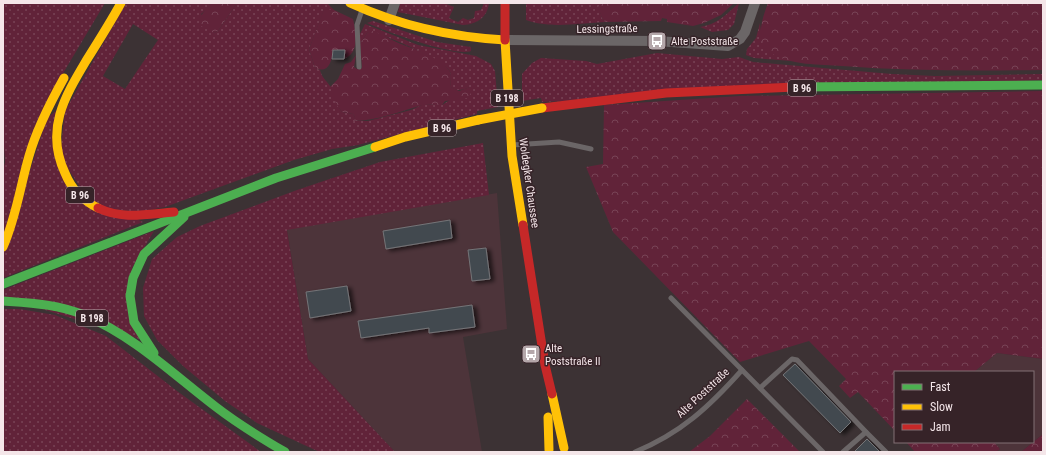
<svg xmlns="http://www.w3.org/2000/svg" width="1046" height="455" font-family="'Roboto Condensed',sans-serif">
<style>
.built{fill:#4d343a}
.grass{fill:url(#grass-dots);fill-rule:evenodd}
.forest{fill:url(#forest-crowns)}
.building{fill:#434a50;stroke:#747477;filter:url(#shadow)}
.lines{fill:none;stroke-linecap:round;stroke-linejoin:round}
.lane{stroke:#6b6667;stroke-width:5}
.street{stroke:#6b6667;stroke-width:10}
.fast{stroke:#4caf50;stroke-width:9}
.slow{stroke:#ffc107;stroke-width:9}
.jam{stroke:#c62828;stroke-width:9}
.slow-bridge{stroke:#ffc107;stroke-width:9}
.labels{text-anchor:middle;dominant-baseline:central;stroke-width:3;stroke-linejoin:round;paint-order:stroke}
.shield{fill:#362328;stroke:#bbacaf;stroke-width:1}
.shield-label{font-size:10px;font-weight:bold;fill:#f4e6e9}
.street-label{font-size:11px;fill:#f4e6e9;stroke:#362328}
.poi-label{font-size:11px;fill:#f4e6e9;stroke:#362328;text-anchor:start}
</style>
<defs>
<pattern id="grass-dots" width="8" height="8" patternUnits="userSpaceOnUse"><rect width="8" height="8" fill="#612339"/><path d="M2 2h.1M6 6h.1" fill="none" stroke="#784356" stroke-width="1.8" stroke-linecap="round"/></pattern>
<pattern id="forest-crowns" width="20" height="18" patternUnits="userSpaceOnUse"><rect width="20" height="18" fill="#612339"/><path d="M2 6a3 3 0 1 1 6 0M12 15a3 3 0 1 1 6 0" fill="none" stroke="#784356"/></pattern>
<filter id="shadow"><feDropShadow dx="4" dy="2" stdDeviation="2" flood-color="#0009"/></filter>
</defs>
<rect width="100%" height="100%" fill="#3c3234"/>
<g class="built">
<path d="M497,193L507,329L463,337L482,452H395L308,359L287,229Z"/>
<path d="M997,353L1043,359V434L1033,442V372H974Z"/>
<path d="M994,442H1033L1021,452H996L1000,449Z"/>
</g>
<g class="grass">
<path d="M3,3H105L59,80L3,239V170L5,162L3,133Z"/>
<path d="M126,3H210L207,9L201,14L214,33L218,31L237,3H327L334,10H324L309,49L315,68L320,70C322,78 326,80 330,86C335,95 336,104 342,112L353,114L355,117L354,121H368L411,110L424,104L442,105L470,87C462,90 458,92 451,87C450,80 453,74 448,69C439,59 379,30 367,33L360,44V34L365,24L418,45L476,56L491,64L495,71L498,107L477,111V114L358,145L332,149L294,160L165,207L139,212L110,209L85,194L64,163L61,147L65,111ZM133,24L158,40L125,89L103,76Z"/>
<path d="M400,3H444L454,7L449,18L458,22L463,18L468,20L474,18L475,11L481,10L484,3H489C487,18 477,24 463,25L398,12Z"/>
<path d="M526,3H602L599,8L602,18L605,22C580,23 550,29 526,20Z"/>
<path d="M739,3L734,24L728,30L712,32L700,27C716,25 727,14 739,3Z"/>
<path d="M373,21L437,42L471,47V51C455,57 385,31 367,23Z"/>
<path d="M760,23C763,50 767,51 792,61L754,58L746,55L747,49L756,38Z"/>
<path d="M657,53L722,59L739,57L753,62L892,74L935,76L1043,74V80L542,102L541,98L522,101V74L532,63L541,58L586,61L597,64Z"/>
<path d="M57,110L67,186L143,222L3,278V254L47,118Z"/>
<path d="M483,143L489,195L287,230L308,359L395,452H321L315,450L257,423L225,401L183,366L157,340L144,316L143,288L152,259L177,237L200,226L297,190L380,162Z"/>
<path d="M154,231L132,268L139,339L3,297V290Z"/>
<path d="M3,309H19L55,315L106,336L177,391L261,452H3Z"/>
</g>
<g class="forest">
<path d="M210,3H237L218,31L214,33L201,26L199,20C201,13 207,10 210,3Z"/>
<path d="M602,3H734L721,15L704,23L693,26L667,22V19L662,18L661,21L605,22L602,18L598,7Z"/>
<path d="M768,3H1043V70C976,71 909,71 842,66C820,64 791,66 771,53C754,41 762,19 768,3Z"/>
<path d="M324,9L334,10L353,19C356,32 360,53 344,59V50H333C332,62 328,74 315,68L309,49Z"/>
<path d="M372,31C383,34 391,40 401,44C416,50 437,56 448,69C453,74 450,80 451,87L459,91L470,87L472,91L468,98L445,101L442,105C436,106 430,103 423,105C400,111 378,121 353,121L355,117L353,114L342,112L336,104L330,87L338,79L345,64L351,62L356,55L354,67L357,69L362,68L360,44L367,33Z"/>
<path d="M1043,91V359L997,353L974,372H895V431L858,392L850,398L839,386L846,379L809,341L740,362L613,232L586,167L603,164L604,105L740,96Z"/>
<path d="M747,399L800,452H689L710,436Z"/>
<path d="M1043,434V452H1021Z"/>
<path d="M906,442H994L1000,449L996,452H915Z"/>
</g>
<g class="building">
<path d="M333,50H345L344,59H332Z"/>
<path d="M450,220L452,238L386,249L383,231Z"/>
<path d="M486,248L490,279L472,281L468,250Z"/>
<path d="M347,286L351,311L310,318L306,292Z"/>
<path d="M472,305L475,327L429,333V328L361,338L358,321Z"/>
<path d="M795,364L851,422L840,433L783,375Z"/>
<path d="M867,439L880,452H854Z"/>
</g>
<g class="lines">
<g class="lane">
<path d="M359,67L357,25L362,10"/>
<path d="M512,145L559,142L591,149"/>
<path d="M671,298L823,452"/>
<path d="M760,388L792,359L797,360L866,432"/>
<path d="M635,452C681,433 709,407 742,370"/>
<path d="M843,452L866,432L886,452"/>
</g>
<g class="street">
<path d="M389,20L395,3"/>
<path d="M505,40L657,41L728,46L740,39L745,32L755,3"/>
</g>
<g class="fast">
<path d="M795,87L1043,85"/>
<path d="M3,284L276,178L375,147"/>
<path d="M3,301C31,303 57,304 84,315C134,336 174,375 216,407C238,424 261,438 285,452"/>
<path d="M154,353L134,322L130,296L133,278L144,254L184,217"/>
</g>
<g class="slow">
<path d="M350,3C400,26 450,37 505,40L512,156L523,225"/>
<path d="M375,147L405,137L478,120"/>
<path d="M98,208C83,201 71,188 65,173C45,130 64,98 86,61C98,42 110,23 121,3"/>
<path d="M3,247C16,218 20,187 29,156C37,128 50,103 64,78"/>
<path d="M552,394L564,448"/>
<path d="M548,417L549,450"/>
</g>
<g class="jam">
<path d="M505,3V40"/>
<path d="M542,108L666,93L795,87"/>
<path d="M98,208C123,220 147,214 174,212"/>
<path d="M523,225L545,365L552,394"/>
</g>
<path class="slow-bridge" d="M478,120L542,108"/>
</g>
<defs>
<g id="bus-square" transform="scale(1)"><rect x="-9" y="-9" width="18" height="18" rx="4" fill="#b4a7aa" stroke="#362328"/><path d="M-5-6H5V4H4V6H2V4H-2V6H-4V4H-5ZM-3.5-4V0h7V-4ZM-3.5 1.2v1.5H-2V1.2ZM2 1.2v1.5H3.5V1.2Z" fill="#fff"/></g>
</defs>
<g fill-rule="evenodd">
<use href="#bus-square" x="657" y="41"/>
<use href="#bus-square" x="531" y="354"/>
</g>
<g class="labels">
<g class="shield">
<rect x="788" y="80" width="28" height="16" rx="3"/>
<rect x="491" y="90" width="32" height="16" rx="3"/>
<rect x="428" y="120" width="28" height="16" rx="3"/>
<rect x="66" y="187" width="28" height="16" rx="3"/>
<rect x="76" y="310" width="32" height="16" rx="3"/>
</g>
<g class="shield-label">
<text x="802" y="88">B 96</text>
<text x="507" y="98">B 198</text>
<text x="442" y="128">B 96</text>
<text x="80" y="195">B 96</text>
<text x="92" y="318">B 198</text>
</g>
<g class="street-label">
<text transform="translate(607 29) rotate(-1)">Lessingstraße</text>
<text transform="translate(529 183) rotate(82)">Woldegker Chaussee</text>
<text transform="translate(703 393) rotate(-43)">Alte Poststraße</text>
</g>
<g class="poi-label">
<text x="671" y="41">Alte Poststraße</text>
<text x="545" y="348">Alte<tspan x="545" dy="13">Poststraße II</tspan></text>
</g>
</g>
<rect width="1046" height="455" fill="none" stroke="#f4e6e9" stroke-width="8"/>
<rect x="894" y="371" width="140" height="72" fill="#362328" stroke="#827175"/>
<rect x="902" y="384" width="20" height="6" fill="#4caf50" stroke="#827175"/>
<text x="930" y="391" font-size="12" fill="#f4e6e9">Fast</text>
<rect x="902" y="404" width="20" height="6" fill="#ffc107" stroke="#827175"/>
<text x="930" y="411" font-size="12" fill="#f4e6e9">Slow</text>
<rect x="902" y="424" width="20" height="6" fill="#c62828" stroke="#827175"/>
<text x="930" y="431" font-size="12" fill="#f4e6e9">Jam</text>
</svg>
